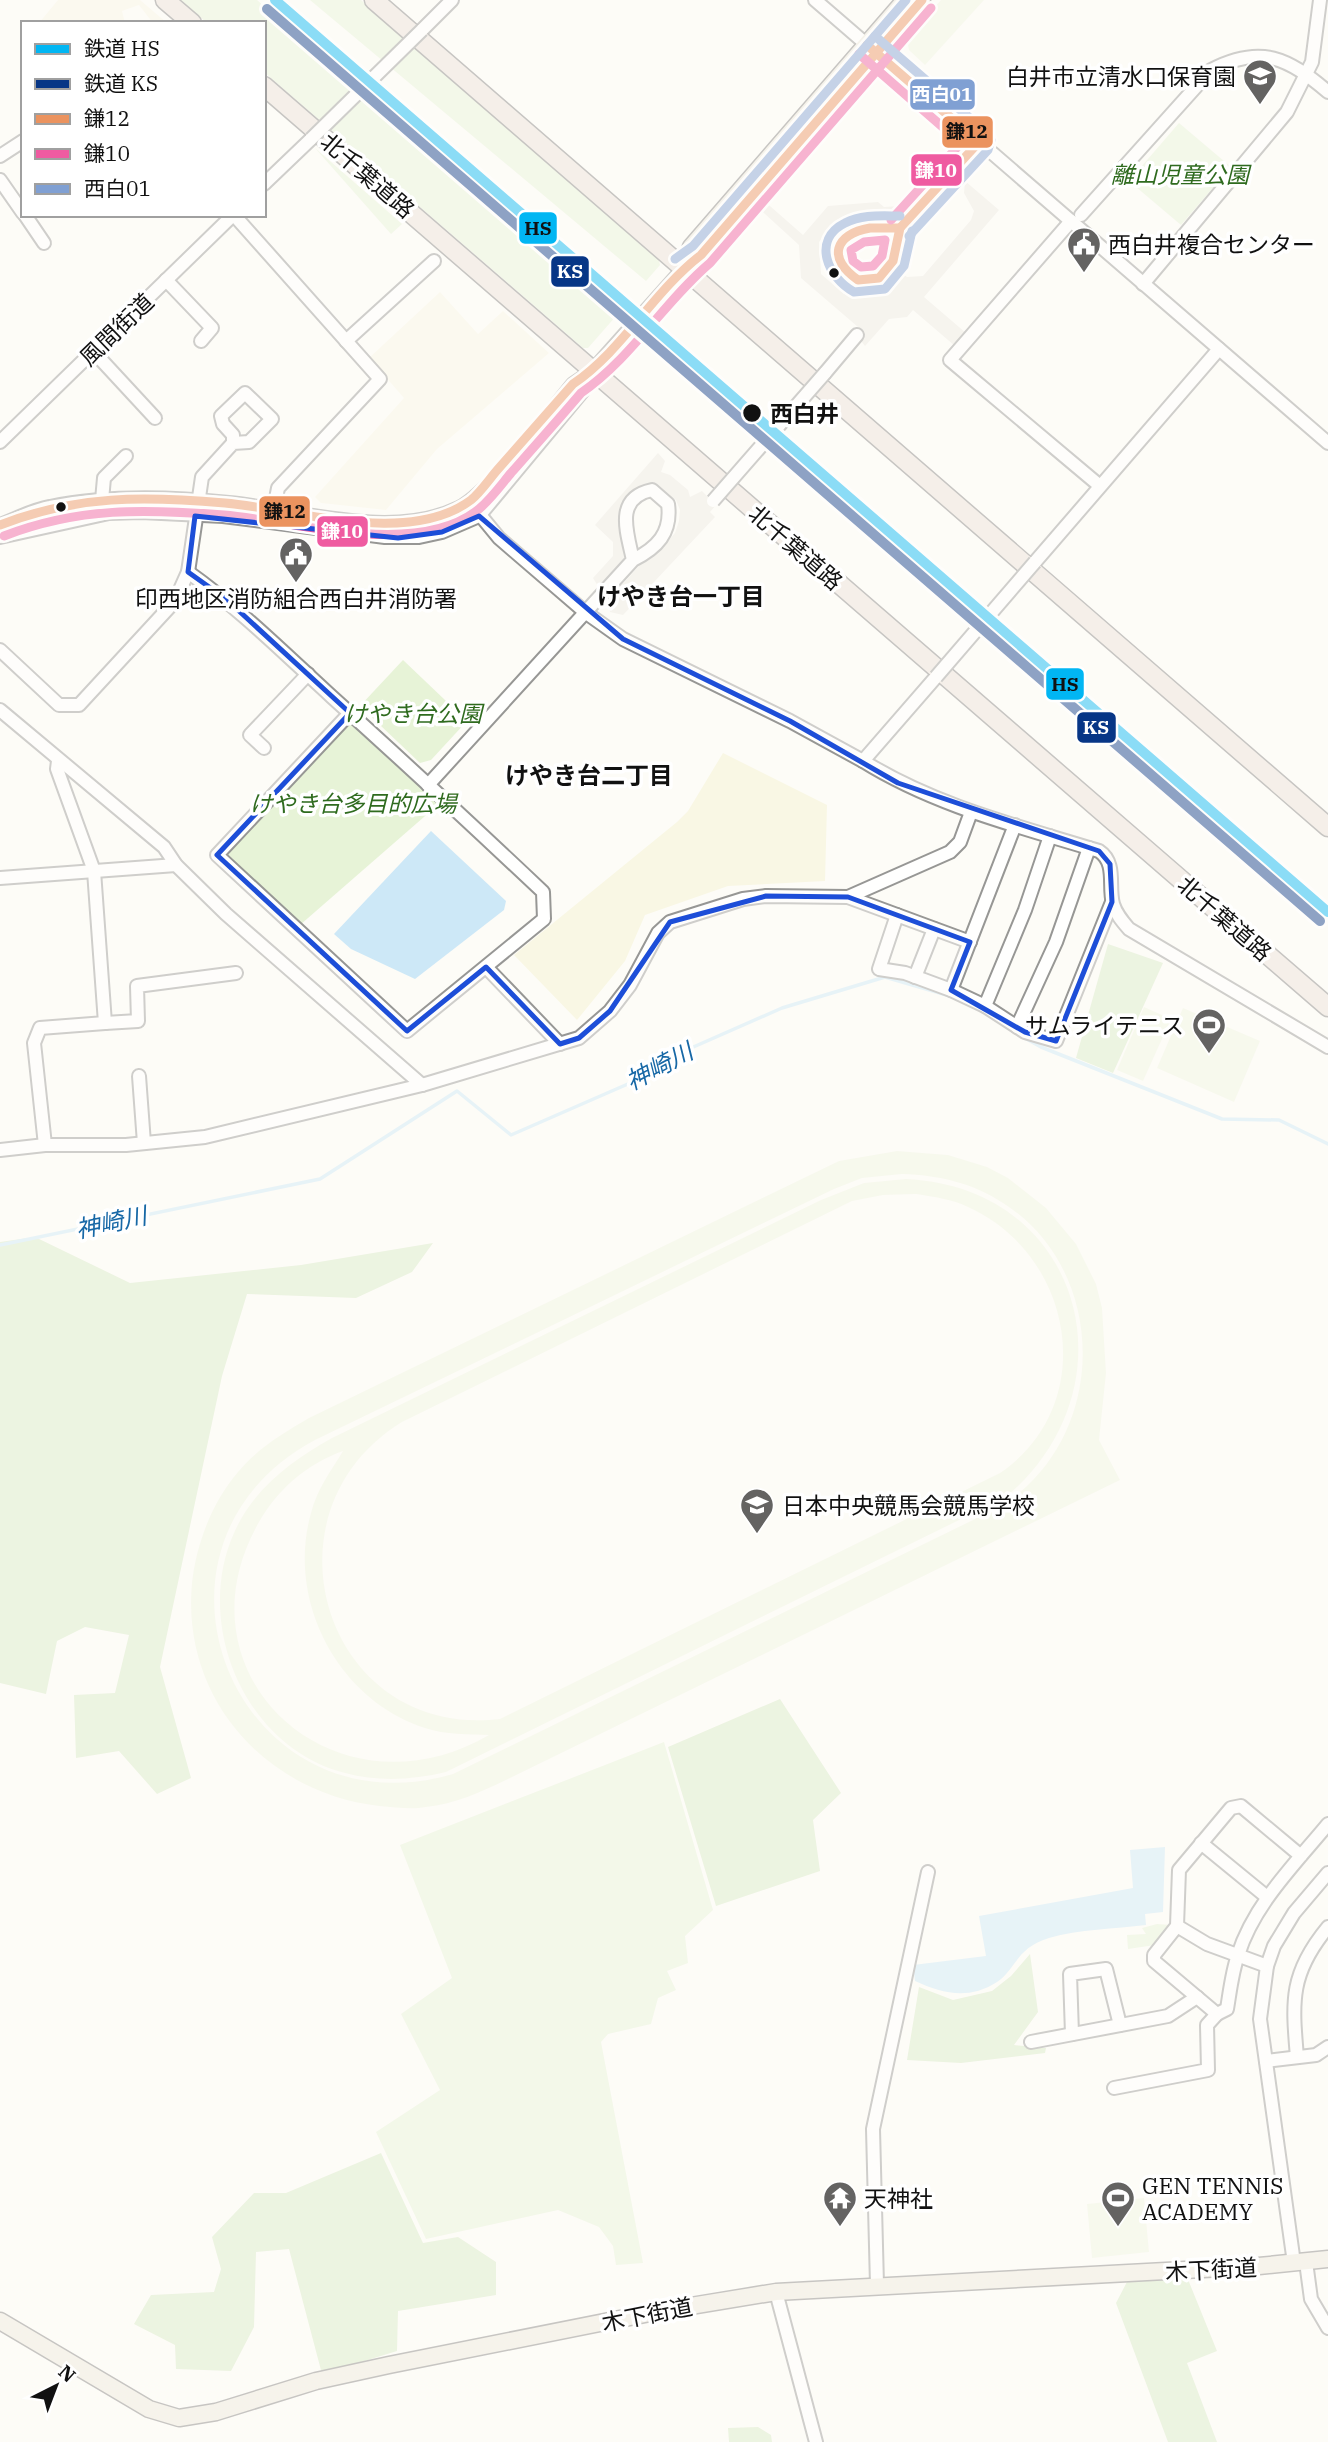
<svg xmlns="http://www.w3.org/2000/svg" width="1328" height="2442" font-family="'IBM Plex Serif','Noto Sans JP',serif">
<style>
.farmland{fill:#f9f7e4}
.green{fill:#e7f3d7}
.forest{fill:#d8eac5}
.pitch{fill:#f0f6e1;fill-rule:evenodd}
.plaza{fill:#edebe2}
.water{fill:#cde8f7}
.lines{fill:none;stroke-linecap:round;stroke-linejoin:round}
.stream{stroke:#cde8f7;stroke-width:3.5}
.minor-casing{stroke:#979795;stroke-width:16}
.major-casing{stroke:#858482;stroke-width:19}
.highway-casing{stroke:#858482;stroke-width:21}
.minor{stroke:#fffffe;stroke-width:12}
.major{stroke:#ede9dc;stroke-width:16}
.highway{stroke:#eae1d8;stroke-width:18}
.minor-bridge-casing{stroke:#979795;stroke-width:16;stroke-linecap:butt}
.minor-bridge{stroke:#fffffe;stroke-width:12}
.bus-1-casing{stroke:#fff;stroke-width:14}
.bus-2-casing{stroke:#fff;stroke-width:14}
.bus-3-casing{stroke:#fff;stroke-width:14}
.bus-1{stroke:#eb935f;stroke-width:9}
.bus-2{stroke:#ef5ba1;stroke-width:9}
.bus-3{stroke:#80a0d3;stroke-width:9}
.rail-1-casing{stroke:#fff;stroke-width:16}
.rail-2-casing{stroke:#fff;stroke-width:16}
.rail-1{stroke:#01b6f3;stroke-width:10}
.rail-2{stroke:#073686;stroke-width:10}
.marked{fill:none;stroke:#1d4ed8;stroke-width:5;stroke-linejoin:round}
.bus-dot{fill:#111;stroke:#fff;stroke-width:2.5}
.labels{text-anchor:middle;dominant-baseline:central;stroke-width:7;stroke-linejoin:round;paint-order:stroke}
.poi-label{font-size:23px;fill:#111;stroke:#fff;text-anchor:start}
.park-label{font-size:23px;font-style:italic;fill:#2f6b1f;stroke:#fff}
.street-label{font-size:23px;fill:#111;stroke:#fff}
.stop-label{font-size:23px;font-weight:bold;fill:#111;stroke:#fff;text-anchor:start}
.neighbourhood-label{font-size:24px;font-weight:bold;fill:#111;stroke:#fff}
.water-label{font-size:24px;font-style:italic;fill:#1768a6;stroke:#fff}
.line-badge{stroke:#fff;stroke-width:2.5}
.badge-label{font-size:19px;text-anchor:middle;font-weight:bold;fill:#fff}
.pale-badge-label{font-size:19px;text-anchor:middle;font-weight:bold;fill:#111}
</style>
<rect width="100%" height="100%" fill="#fdfcf7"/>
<g class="farmland">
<path d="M58,0H140L167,23H153L139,5L122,11L125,23H39Z"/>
<path d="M440,292L478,334L503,311L549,353L437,449L386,510L321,503L315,497L404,398L369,358Z"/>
<path d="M723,753L827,805L825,881L728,886L645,915L625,961L577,1020L514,955L677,822L688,811Z"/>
</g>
<g class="green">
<path d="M181,0H257L617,315L588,348H583L264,72V23H207Z"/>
<path d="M310,0H361L658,257L660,265L646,281Z"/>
<path d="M1179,123L1231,167L1181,225L1129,181Z"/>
<path d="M315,148L402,224L391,234Z"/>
<path d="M403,660L467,721L431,760L420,763L360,706Z"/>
<path d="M346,724H355L440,803L300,925L228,858V849Z"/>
<path d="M664,1742L713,1910L685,1936L688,1963L667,1971L676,1990L658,1998L651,2024L608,2034L601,2042L643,2263L616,2265L613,2246L599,2227L558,2210L426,2239L376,2132L440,2090L401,2014L452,1978L400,1845Z"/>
<path d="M1157,1924L1171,1925L1155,1945L1128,1949L1127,1935L1146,1934L1142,1928Z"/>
</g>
<g class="forest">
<path d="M1108,944L1163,963L1113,1073L1076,1058Z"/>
<path d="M35,1237L130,1283L301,1265L433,1243L412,1272L356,1298L247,1294L222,1376L160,1667L191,1778L157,1794L119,1751L76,1758L74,1695L115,1693L129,1635L85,1627L57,1641L46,1694L0,1683V1242Z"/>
<path d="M780,1699L841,1793L813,1820L820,1871L716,1906L668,1747Z"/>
<path d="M1030,1954L1038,2012L1014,2045L1046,2048L1045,2053L961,2063L907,2060L919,1987L953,2000L992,1991L1011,1976Z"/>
<path d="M381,2153L423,2243L458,2237L496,2262V2295L398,2311L397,2351L322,2374L289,2249L256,2252L254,2327L231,2371L176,2369L175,2345L134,2324L151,2295L214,2292L221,2269L212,2237L254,2193H286Z"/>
<path d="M1187,2277L1217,2351L1187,2363L1217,2442H1168L1116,2303L1128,2280Z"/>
<path d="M758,2427L771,2435L772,2442H729L728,2428Z"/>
</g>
<g class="pitch">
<path d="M941,0H984L925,65L909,50L907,39Z"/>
<path d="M1144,1007L1171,1019L1143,1081L1117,1070Z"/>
<path d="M1183,1008L1260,1041L1234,1102L1157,1068Z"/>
<path d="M897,1151L948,1155L987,1167L1008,1178L1046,1208L1076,1244L1096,1284L1102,1308L1106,1373L1099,1440L1120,1480L506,1780C481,1792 455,1804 426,1807C411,1810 395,1807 379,1806C266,1793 181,1699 192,1583C196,1545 212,1502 238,1472C257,1449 283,1433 309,1418L839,1161ZM902,1174C938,1175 973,1183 1003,1203C1100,1264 1109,1409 1027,1486C1011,1501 992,1510 973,1520L453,1774C236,1837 117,1546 315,1440L834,1189L862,1178Z"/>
<path d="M906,1179C1082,1187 1137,1386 1006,1497L446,1772C413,1780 378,1782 345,1773C245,1748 193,1624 234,1533C253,1489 291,1461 332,1438L821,1200L864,1183ZM916,1194C934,1197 952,1199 968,1207C1075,1255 1100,1405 1000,1473L500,1719C325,1740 255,1512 402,1422L852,1201L883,1195ZM343,1451C331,1471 317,1489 311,1513C286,1601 338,1700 425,1728C446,1735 467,1734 489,1735C336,1824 171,1676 259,1522C278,1489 307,1464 343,1451Z"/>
<path d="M1144,2198L1149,2252L1092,2258L1087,2204Z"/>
</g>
<g class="plaza">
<path d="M965,181L999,210L924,297L966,333L955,346L913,310L907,317L889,319L865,346L854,332L858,327L801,278L799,245L755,205L761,198L803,235L828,206L878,202L884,207L901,206L902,214L838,219L819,242L821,274L844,294L875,291L891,273L898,271L907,277L923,276L971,220L974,211L964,193Z"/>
<path d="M658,453L665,461L661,472L670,475L688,490L690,497L702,491L716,505L710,512L715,517L623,615L610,612L609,605L613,595L647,557L663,547L675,533L679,521L680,510L676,500L655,486L623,503L621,515L627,549L622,563L598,586L593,578L613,556V542L595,525Z"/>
</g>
<g class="water">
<path d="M431,831L506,901L504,910L415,979L351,949L334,934Z"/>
<path d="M1165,1847L1163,1912L1145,1914L1146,1925C1115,1929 1079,1929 1049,1938C1016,1948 1017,1968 997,1982C969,2000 943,1994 915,1981L913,1965L986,1956L979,1916L1133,1888L1130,1850Z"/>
</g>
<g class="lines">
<g class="stream">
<path d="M1023,1037L1041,1047L1222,1119L1279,1120L1328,1144"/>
<path d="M0,1245L320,1179L457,1091L511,1135L637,1080L682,1052L782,1008L885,977L950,996"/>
</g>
<g class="minor-casing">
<g id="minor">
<path d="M815,0L1328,443"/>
<path d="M422,30L452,0"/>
<path d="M0,156L23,141"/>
<path d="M0,180L23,213"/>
<path d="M264,184L311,139"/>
<path d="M25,215L44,243"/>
<path d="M234,215L380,379L278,488L274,509"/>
<path d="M1081,215L1211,70C1261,44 1288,58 1328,92"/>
<path d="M1071,221L950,360L1100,486"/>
<path d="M166,280L212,328L201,341"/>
<path d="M1143,284L1287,112L1312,62L1320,0"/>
<path d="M346,341L434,261"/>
<path d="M93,351L155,418"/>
<path d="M825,373L857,335"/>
<path d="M0,442L233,215"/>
<path d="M102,500L104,478L126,456"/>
<path d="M476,510L499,538L585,612L623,639L790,721L863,761"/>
<path d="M0,525C16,519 33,510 50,507C108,495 171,497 229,503C300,510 392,541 459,508C489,493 549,413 573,384L592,371L683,269"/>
<path d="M0,537L109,513L141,512L223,516L385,537H419L442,532L479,516L582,392L592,371"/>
<path d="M1035,562L1219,349"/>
<path d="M188,572C240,609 285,654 332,697C403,761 473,826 543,892L544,919L407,1031L217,855L350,713"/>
<path d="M0,650L59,705H79L175,601L188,572L202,477L233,443V435L223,424L221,416L245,393L272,419L249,442L233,443"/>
<path d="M936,677L863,761C935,806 1018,826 1099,851C1117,863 1108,886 1113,904C1116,914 1122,921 1129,929L1328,1047"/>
<path d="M0,710L164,847L176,865L226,914L422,1085"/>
<path d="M264,748L250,735L308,674"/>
<path d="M428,785L633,560C657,548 672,533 668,504L652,490C614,498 627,532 633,560"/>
<path d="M0,878L176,865"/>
<path d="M848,897L970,942"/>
<path d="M897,915L879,969L905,973L951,990L985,1006L1025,1032L1056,1041L1112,902"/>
<path d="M486,967L560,1044"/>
<path d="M915,977L934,929"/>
<path d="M951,990L1015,825"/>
<path d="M985,1006L1025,910L1050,836"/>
<path d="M105,1023L138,1021L137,986L236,973"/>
<path d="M1017,1027L1056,942L1089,848"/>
<path d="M139,1076L144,1143"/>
<path d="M45,1145L34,1043L40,1028L105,1023L94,871L57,769L58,761"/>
<path d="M0,1150L45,1145H126L205,1137L422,1085L579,1038L610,1011L630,985L658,933L670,922L743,899L766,896L848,897L950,852L960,842L971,812"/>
<path d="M1201,1843L1267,1897"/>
<path d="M1301,1856L1241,1806L1231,1808L1179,1870L1177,1926L1154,1955V1961L1217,2014L1227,2009C1230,1991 1232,1972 1238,1955C1254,1904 1295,1864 1328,1824"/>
<path d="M1177,1926L1207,1944L1267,1966"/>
<path d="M1072,2034L1070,1974L1106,1969L1120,2025"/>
<path d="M1031,2042L1168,2016L1197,1997"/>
<path d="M1297,2057C1292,2000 1290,1973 1328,1927"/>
<path d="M1266,2061L1316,2055L1328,2047"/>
<path d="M1114,2088L1208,2070L1207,2025L1217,2014"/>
<path d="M1306,2262L1311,2299L1328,2328"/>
<path d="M1294,2263L1260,2019L1267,1966L1274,1946L1294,1913L1328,1873"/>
<path d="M877,2285L873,2129L928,1872"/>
<path d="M776,2292L816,2442"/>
</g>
</g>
<g class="major-casing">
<g id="major">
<path d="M683,269L701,255L922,0"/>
<path d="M683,269L691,247L905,0"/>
<path d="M0,2321L149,2409L179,2418L216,2412L316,2381L389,2365L660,2311L776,2292L1259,2266L1328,2259"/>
</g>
</g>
<g class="highway-casing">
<g id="highway">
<path d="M165,0L192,23"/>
<path d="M374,0L1328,827"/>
<path d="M264,86L1328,1007"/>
</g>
</g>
<use href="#minor" class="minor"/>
<use href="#major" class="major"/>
<use href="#highway" class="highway"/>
<g class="minor-bridge-casing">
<g id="minor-bridge">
<path d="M311,139L422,30"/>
<path d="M713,501L825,373"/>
<path d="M936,677L1035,562"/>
</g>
</g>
<use href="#minor-bridge" class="minor-bridge"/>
<g class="bus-1-casing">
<g id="bus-1">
<path d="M867,45L979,142L900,228"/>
<path d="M870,228H900L893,261L879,278L858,280C827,259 834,234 870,228Z"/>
<path d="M0,525C77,495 144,496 225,503C296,509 408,547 471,500C481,492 490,478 499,468C524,440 548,412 573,384C623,350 653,292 701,255L922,0"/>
</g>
</g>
<g class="bus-2-casing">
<g id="bus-2">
<path d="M859,54L961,143L891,220"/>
<path d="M885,240L882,256L873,266L861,267L853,261L851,250L864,242Z"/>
<path d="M4,536C79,507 145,509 224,515C295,521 418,559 479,509C491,499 501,485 511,473C534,447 558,420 581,393C631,359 664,302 710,263L931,8"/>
</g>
</g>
<g class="bus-3-casing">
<g id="bus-3">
<path d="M875,36L987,133L991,140L988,150L909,236"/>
<path d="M900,216C882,216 862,214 845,223C811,240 828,278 854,292L885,289L904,266L912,231"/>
<path d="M675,259L693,246L906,0"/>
</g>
</g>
<use href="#bus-1" class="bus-1"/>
<use href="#bus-2" class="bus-2"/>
<use href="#bus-3" class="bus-3"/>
<g class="rail-1-casing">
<path id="rail-1" d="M275,0L1328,912"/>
</g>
<g class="rail-2-casing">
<path id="rail-2" d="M267,9L1320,921"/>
</g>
<use href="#rail-1" class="rail-1"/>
<use href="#rail-2" class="rail-2"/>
</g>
<path d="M0 0H1328V2442H0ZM195,516L398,538L442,532L479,516L623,639L790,721L898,783L1099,851L1110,864L1112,902L1056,1041L1025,1032L951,990L970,942L848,897L766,896L670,922L610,1011L579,1038L560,1044L486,967L407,1031L217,855L350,713L226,599L188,572Z" fill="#fdfcf7" fill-opacity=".55" fill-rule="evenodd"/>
<path class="marked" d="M195,516L398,538L442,532L479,516L623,639L790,721L898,783L1099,851L1110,864L1112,902L1056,1041L1025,1032L951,990L970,942L848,897L766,896L670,922L610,1011L579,1038L560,1044L486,967L407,1031L217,855L350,713L226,599L188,572Z"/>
<defs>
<g id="school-pin" transform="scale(1.75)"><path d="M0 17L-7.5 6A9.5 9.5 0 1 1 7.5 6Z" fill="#646362" stroke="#fff"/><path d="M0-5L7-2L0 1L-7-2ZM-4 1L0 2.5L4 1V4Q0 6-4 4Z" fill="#fff"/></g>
<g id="civic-pin" transform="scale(1.75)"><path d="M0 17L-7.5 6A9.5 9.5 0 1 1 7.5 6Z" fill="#646362" stroke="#fff"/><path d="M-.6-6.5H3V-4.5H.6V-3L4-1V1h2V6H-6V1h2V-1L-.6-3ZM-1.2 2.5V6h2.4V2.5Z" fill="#fff"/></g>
<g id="stadium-pin" transform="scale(1.75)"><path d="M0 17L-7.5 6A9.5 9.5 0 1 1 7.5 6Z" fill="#646362" stroke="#fff"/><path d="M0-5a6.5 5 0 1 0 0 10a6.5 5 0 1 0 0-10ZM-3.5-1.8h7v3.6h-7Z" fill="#fff"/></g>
<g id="university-pin" transform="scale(1.75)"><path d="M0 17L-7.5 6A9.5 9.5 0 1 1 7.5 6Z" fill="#646362" stroke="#fff"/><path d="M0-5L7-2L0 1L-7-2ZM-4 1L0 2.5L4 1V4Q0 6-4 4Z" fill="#fff"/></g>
<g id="temple-pin" transform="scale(1.75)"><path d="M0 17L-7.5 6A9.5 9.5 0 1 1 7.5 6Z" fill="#646362" stroke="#fff"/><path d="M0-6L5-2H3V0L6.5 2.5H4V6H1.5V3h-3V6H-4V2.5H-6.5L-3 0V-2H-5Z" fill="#fff"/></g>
</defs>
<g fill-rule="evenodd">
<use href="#school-pin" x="1260" y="76"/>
<use href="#civic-pin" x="1084" y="244"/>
<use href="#civic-pin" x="296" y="554"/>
<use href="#stadium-pin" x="1209" y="1025"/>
<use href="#university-pin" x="757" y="1505"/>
<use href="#temple-pin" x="840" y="2198"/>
<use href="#stadium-pin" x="1118" y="2198"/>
</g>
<g class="bus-dot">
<circle cx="834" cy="273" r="6"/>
<circle cx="752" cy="413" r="10"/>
<circle cx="61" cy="507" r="6"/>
</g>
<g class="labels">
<g class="poi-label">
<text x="1236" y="76" text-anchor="end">白井市立清水口保育園</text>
<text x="1108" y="244">西白井複合センター</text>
<text x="296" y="598" text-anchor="middle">印西地区消防組合西白井消防署</text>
<text x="1184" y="1025" text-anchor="end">サムライテニス</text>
<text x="782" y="1505">日本中央競馬会競馬学校</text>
<text x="1142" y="2185">GEN TENNIS<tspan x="1142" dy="26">ACADEMY</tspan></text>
<text x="864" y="2198">天神社</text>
</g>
<g class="park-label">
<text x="1180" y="174">離山児童公園</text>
<text x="413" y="713">けやき台公園</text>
<text x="353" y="803">けやき台多目的広場</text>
</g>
<g class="street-label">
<text transform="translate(368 175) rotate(41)">北千葉道路</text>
<text transform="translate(116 329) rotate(-44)">風間街道</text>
<text transform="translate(796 547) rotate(41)">北千葉道路</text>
<text transform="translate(1225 918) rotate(41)">北千葉道路</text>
<text transform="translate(1211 2269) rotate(-3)">木下街道</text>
<text transform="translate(647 2314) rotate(-11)">木下街道</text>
</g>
<g class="stop-label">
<text x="770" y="413">西白井</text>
</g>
<g class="neighbourhood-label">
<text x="681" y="596">けやき台一丁目</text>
<text x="589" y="775">けやき台二丁目</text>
</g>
<g class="water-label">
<text transform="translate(659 1066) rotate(-28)">神崎川</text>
<text transform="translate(111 1222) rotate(-12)">神崎川</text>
</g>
</g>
<g class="line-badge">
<rect x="909" y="78" width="67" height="33" rx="7" fill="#80a0d3"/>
<rect x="941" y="115" width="53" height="34" rx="7" fill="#eb935f"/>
<rect x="910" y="153" width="53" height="34" rx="7" fill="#ef5ba1"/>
<rect x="518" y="211" width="40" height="34" rx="7" fill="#01b6f3"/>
<rect x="550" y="255" width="40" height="33" rx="7" fill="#073686"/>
<rect x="258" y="495" width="53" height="33" rx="7" fill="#eb935f"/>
<rect x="316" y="515" width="53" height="33" rx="7" fill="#ef5ba1"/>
<rect x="1045" y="667" width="40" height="34" rx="7" fill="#01b6f3"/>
<rect x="1076" y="711" width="41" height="33" rx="7" fill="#073686"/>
</g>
<g class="badge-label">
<text x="942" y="101">西白01</text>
<text x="936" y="177">鎌10</text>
<text x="570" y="278">KS</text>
<text x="342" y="538">鎌10</text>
<text x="1096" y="734">KS</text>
</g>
<g class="pale-badge-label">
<text x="967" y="138">鎌12</text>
<text x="538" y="235">HS</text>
<text x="285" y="518">鎌12</text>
<text x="1065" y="691">HS</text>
</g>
<rect x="21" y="21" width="245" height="196" fill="#ffffff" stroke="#a0a0a0" stroke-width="2"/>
<rect x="35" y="44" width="35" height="10" fill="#01b6f3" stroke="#a0a0a0" stroke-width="2"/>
<text x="84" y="56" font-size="21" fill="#111111">鉄道 HS</text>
<rect x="35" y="79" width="35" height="10" fill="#073686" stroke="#a0a0a0" stroke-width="2"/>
<text x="84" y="91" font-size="21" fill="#111111">鉄道 KS</text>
<rect x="35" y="114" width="35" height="10" fill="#eb935f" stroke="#a0a0a0" stroke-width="2"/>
<text x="84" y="126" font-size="21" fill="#111111">鎌12</text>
<rect x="35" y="149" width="35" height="10" fill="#ef5ba1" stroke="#a0a0a0" stroke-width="2"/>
<text x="84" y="161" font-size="21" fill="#111111">鎌10</text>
<rect x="35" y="184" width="35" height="10" fill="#80a0d3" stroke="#a0a0a0" stroke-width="2"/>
<text x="84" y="196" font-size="21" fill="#111111">西白01</text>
<g transform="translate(56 2386) rotate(42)" stroke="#ffffff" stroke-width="5" paint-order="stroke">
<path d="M0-5L12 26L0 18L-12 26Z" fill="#111111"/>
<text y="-10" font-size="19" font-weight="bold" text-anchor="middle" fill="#111111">N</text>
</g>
</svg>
